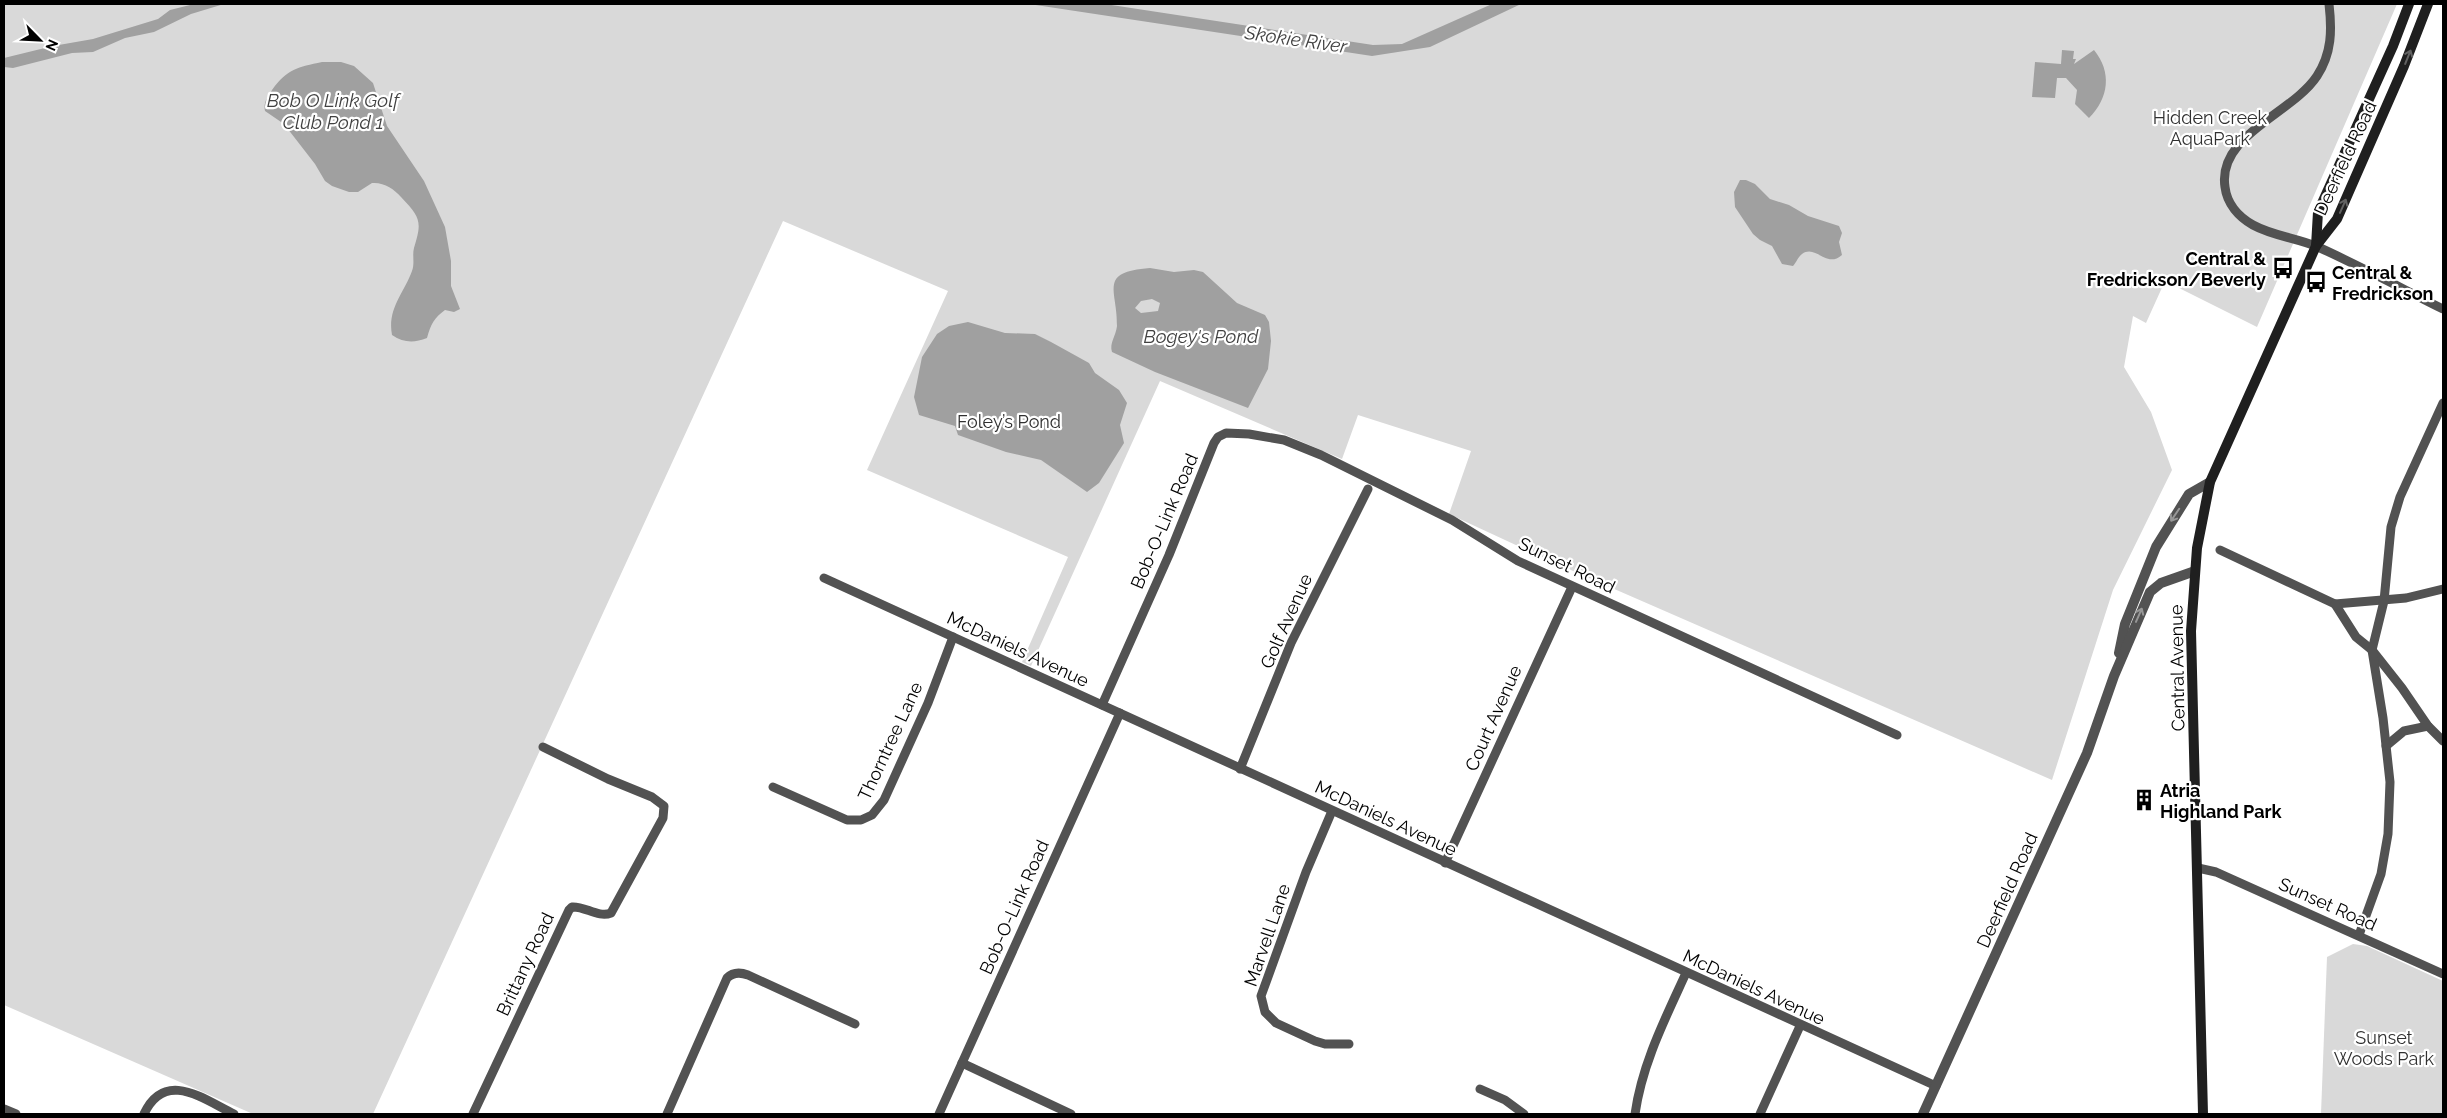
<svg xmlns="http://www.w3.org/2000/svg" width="2447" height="1118" font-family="Raleway,sans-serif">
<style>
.green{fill:#d9d9d9}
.water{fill:#a0a0a0;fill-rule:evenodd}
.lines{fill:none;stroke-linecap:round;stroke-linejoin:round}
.minor{stroke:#525252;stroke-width:9}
.tertiary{stroke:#525252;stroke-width:10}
.secondary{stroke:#1f1f1f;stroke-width:10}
.oneway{stroke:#626262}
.oneway2{stroke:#979797}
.labels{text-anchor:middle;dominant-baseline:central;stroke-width:4.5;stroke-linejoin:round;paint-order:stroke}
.park-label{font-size:18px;fill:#303030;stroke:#fff}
.street-label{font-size:18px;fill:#000;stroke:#fff}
.poi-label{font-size:18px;font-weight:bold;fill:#000;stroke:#fff;text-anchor:start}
.water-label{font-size:19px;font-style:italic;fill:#414141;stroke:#fff}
</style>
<rect width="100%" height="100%" fill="#fff"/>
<g class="green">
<path d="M4,4H2397L2257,327L2165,281L2146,323L2133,316L2124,367L2151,412L2172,470L2113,590L2052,780L1557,564L1449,514L1471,451L1358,415L1342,459L1160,381L1031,666L1022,662L1068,557L867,470L948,291L783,221L373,1114H253L4,1005Z"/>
<path d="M2353,944L2367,946L2443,981V1114H2321L2327,957Z"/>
</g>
<g class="water">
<path d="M194,4H224L191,14L154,32L125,38L93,52L72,53L13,68L4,67V58L53,46L93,39L158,19L170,10Z"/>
<path d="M1029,4H1105L1373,45L1402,44L1492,4H1521L1430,47L1372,56Z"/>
<path d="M2062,50L2074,51L2073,59H2076L2074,64L2094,50C2112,72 2109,98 2089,118L2075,104L2077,90L2066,78H2057L2055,98L2032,97L2035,62L2061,64Z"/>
<path d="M322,62H341L354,66L373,83L387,126L424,181L445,227L451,261V286L460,309L454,312L445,310C434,318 431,324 427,338C414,343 404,343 392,335C387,309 404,293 412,271C415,263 412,255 414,248C422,222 421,218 401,197C394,189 384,182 372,183L358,192H349L332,186L325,181L315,164L284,124L265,111C263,102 268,97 272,90C287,69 298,67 322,62Z"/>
<path d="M1740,180H1746L1755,184L1770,199L1789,205L1808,216L1839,226L1842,233L1839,242L1842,255C1826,269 1816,244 1802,254C1798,257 1796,263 1793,266L1782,264L1772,246L1760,240L1753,234L1735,207L1734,192Z"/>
<path d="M1150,268L1174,272L1194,270L1203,272L1237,303L1265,315L1269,322L1271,341L1268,369L1248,408L1155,372L1112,352C1109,343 1116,336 1117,326C1118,290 1097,272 1150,268ZM1152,299L1160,303L1158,311L1141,313L1135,308L1141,301Z"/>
<path d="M968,322L1005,333L1035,334L1051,342L1089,363L1095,373L1119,390L1127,403L1120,425L1124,443L1099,483L1087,492L1041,460L1006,452L958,435L955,426L919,415L914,397L922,357L937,334L949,326Z"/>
</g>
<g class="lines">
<g class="minor">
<path d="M2329,4C2332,30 2332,53 2317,76C2292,114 2217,135 2225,187C2227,204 2239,217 2253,225C2273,236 2297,238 2318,247C2360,266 2401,288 2443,309"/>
<path d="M2220,550L2335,604L2406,598L2443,589"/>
<path d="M824,578L1936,1086"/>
<path d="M2335,604L2356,637L2372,650L2402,688L2428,726L2443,741"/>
<path d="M1102,705L1169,555L1214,443L1218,437L1226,433L1249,434L1284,440L1321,455L1452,520L1518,561L1897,735"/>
<path d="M2386,746L2404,731L2428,726"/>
<path d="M1240,769L1291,643L1368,489"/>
<path d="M773,787L847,820H861L872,815L884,800L928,703L953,637"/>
<path d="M1332,811L1306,872L1261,996L1265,1012L1276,1023L1315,1041L1325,1044H1349"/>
<path d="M1445,863L1572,587"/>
<path d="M2198,868L2216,872L2443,974"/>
<path d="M2359,935L2381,874L2388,834L2390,782L2383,718L2372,650L2384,601L2391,527L2400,497L2443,403"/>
<path d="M962,1063L1071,1114"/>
<path d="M1480,1089L1505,1100L1524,1114"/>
<path d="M4,1109L16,1114"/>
<path d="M144,1114C165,1069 203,1099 234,1114"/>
<path d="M473,1114L569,910L572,907C585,906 598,918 611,913L663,818L664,806L652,797L608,779L543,747"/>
<path d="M667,1114L727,978C733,972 740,972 748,975L855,1024"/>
<path d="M939,1114L1120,713"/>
<path d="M1635,1114C1642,1064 1665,1019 1686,973"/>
<path d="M1760,1114L1800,1026"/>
</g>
<g class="tertiary">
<path d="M2119,653L2125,624L2156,547L2189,494L2210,482"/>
<path d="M1923,1114L2087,753L2114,676L2150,592L2161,583L2195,571"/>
</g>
<g class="secondary">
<path d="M2316,246L2318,212L2393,46L2409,4"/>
<path d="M2203,1114L2191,631L2197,548L2210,482L2316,246L2337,219L2404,66L2428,4"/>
</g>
</g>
<defs><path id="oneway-shaft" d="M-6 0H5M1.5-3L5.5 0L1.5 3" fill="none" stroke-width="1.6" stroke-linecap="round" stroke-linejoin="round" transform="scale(1.25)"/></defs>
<g class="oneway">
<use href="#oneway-shaft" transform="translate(2408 57) rotate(-68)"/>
<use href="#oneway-shaft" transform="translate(2343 206) rotate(-66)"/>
</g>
<g class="oneway2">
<use href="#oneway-shaft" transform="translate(2175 515) rotate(124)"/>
<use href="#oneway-shaft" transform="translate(2139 615) rotate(-66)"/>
</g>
<defs>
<g id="bus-bare" transform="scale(1.725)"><path d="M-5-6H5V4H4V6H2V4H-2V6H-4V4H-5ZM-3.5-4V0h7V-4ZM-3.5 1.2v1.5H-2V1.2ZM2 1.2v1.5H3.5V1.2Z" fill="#000" stroke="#fff" stroke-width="2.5" paint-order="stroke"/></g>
<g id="building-bare" transform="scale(1.725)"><path d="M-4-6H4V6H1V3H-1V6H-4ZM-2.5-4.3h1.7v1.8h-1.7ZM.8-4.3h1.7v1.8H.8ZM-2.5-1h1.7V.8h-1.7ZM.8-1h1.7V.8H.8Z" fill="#000" stroke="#fff" stroke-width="2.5" paint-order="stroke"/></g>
</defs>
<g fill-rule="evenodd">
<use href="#bus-bare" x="2283" y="268"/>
<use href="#bus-bare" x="2316" y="282"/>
<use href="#building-bare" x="2144" y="800"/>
</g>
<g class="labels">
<g class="park-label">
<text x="2210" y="117">Hidden Creek<tspan x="2210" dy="21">AquaPark</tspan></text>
<text x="1009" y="421">Foley’s Pond</text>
<text x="2384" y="1037">Sunset<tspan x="2384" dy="21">Woods Park</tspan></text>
</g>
<g class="street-label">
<text transform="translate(2345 158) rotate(-65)">Deerfield Road</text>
<text transform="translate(1164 521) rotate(-67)">Bob-O-Link Road</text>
<text transform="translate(1567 565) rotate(26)">Sunset Road</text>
<text transform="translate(1286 621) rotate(-66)">Golf Avenue</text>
<text transform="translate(1018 649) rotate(25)">McDaniels Avenue</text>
<text transform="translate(2177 668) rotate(-91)">Central Avenue</text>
<text transform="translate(1493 718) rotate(-66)">Court Avenue</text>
<text transform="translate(890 741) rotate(-65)">Thorntree Lane</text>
<text transform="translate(1386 818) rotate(25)">McDaniels Avenue</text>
<text transform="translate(2007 890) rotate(-66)">Deerfield Road</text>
<text transform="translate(2328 904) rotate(24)">Sunset Road</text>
<text transform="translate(1014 907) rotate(-66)">Bob-O-Link Road</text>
<text transform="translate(1267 935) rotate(-71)">Marvell Lane</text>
<text transform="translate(525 964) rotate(-65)">Brittany Road</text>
<text transform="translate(1754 987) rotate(25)">McDaniels Avenue</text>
</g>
<g class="poi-label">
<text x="2266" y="258" text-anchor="end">Central &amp;<tspan x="2266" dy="21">Fredrickson/Beverly</tspan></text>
<text x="2332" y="272">Central &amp;<tspan x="2332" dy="21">Fredrickson</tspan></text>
<text x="2160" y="790">Atria<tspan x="2160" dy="21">Highland Park</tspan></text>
</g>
<g class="water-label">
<text transform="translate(1296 39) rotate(8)">Skokie River</text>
<text x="333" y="100">Bob O Link Golf<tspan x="333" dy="22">Club Pond 1</tspan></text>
<text x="1201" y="336">Bogey's Pond</text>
</g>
</g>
<rect width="2447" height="1118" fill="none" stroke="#000000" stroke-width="10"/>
<g transform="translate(40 40) rotate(114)" stroke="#ffffff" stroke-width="4" paint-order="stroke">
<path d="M0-4L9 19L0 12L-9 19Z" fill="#000000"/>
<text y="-8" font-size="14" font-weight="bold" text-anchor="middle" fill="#000000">N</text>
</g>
</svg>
